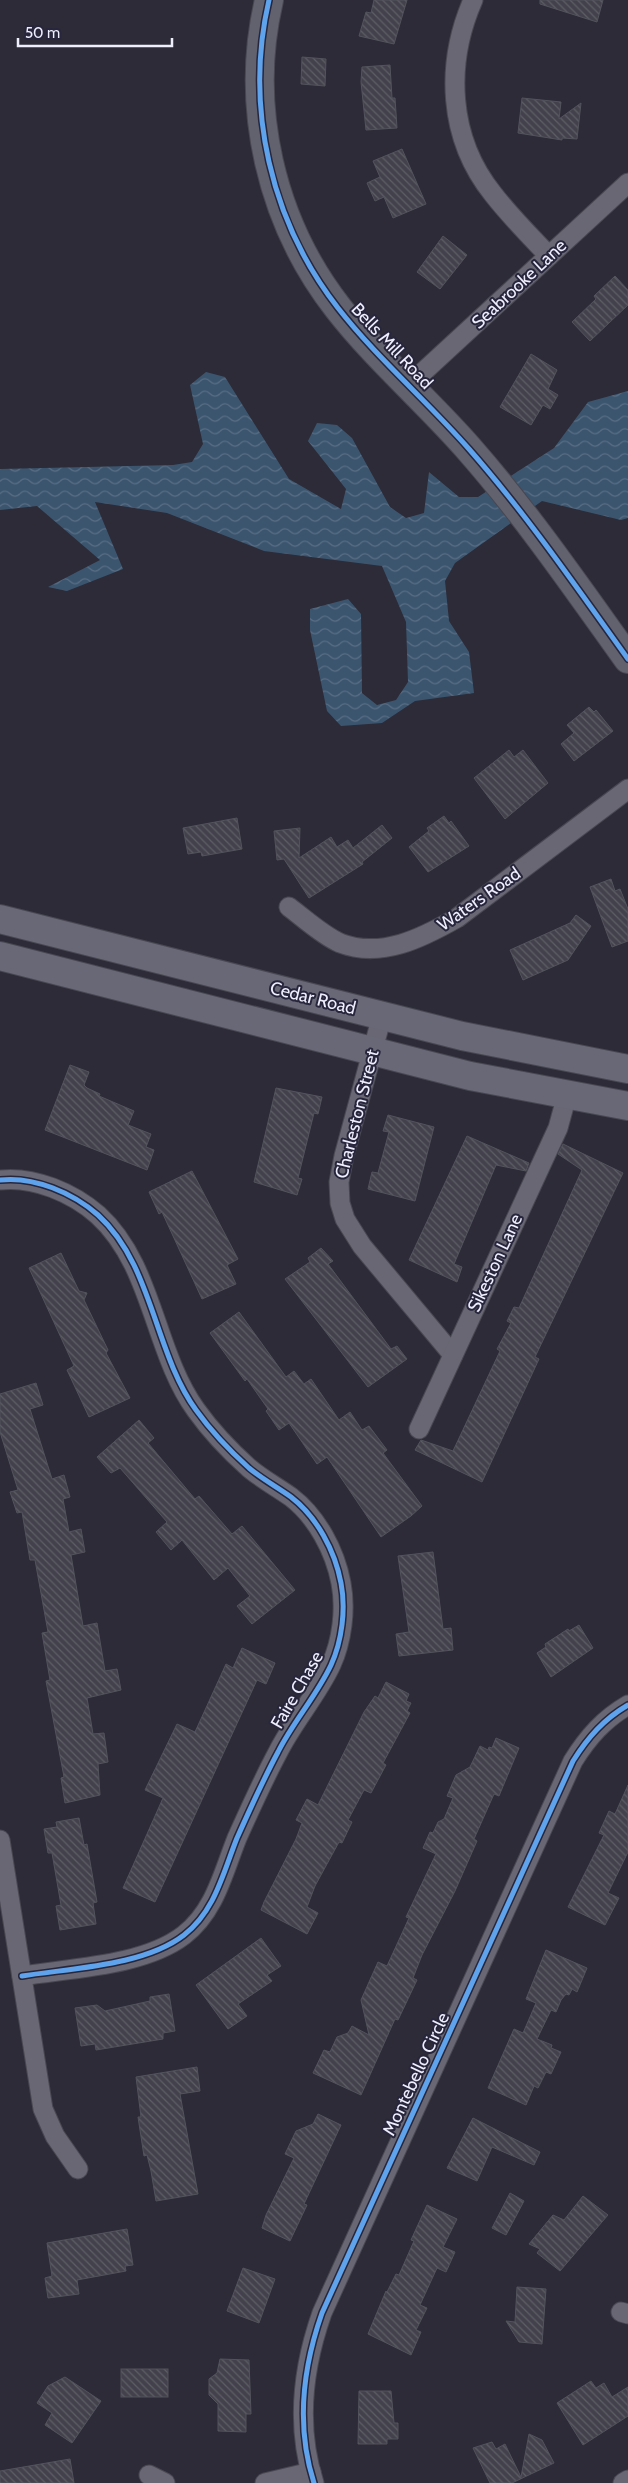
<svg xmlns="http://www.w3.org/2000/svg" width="628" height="2483" font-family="Cabin,sans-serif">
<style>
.water{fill:url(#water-waves)}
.building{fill:url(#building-back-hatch);stroke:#53535d}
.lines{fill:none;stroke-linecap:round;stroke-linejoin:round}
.street-casing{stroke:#484752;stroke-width:21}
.secondary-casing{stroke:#484752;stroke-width:30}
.primary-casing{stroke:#484752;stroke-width:30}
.street{stroke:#686773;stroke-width:19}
.secondary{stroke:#62616e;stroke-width:28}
.primary{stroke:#686877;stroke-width:28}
.cycleway-casing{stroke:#27263c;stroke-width:8}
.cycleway{stroke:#60a3ed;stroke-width:5}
.labels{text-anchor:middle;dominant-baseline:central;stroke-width:4;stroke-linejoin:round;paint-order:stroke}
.street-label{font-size:18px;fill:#eeeefd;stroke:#27263c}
</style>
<defs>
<pattern id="water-waves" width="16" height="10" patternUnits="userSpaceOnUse" patternTransform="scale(1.25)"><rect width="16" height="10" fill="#3b556f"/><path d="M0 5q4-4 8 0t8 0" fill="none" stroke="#586e84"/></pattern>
<pattern id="building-back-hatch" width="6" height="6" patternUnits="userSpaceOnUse" patternTransform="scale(1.25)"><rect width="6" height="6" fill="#43424c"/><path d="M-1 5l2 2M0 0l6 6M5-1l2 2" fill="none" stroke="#5e5e67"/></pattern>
</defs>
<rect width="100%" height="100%" fill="#2c2b37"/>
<path class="water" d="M206,372L225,377L289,479L341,509L346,489L308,441L317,423L337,425L352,438L390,507L406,518L424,513L429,472L459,497H478L554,448L588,402L628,391V518L621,520L542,501L455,563L445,581L449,621L469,652L474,693L415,701L382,723L341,726L327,711L310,630V609L348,599L361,614L362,693L377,705L396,700L408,682L406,622L382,566L264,551L167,513L95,502L123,569L67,591L48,587L100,560L37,506L0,510V469L173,465L192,462L203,444L190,385Z"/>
<g class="building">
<path d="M374,0H407L394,44L359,36L366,12L371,13Z"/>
<path d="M540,0H603L597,22L540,4Z"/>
<path d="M302,57L326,59L325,86L301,84Z"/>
<path d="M390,65L392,98H395L397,128L366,130L361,82L362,67Z"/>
<path d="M522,98L561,102L559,119L581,103L577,139L562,138V140L518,133Z"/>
<path d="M402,149L426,204L393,218L384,197L375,201L367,183L380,177L373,161Z"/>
<path d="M443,236L467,255L440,289L417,272Z"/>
<path d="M615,276L628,290V305L590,341L572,322L596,299L594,296Z"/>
<path d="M531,354L557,370L548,389L558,395L550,409L543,405L531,425L500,407Z"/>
<path d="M589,707L594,712L596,710L613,731L574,761L561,744L574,733L567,725Z"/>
<path d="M509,750L514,757L523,750L548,783L505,819L474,778Z"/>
<path d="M444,816L449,823L451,821L469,846L428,872L409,847L429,831L427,828Z"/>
<path d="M237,818L242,849L202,856L201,852L188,854L183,828Z"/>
<path d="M382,825L392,838L362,862L363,864L309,898L284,859L277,860L274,831L300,828L299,858L331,837L337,847L348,840L353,848Z"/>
<path d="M611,879L615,891L620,889L628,909V941L612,947L590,887Z"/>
<path d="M576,915L591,926L568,960L523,980L510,950L570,923Z"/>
<path d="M70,1065L89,1072L84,1085L87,1088L100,1094L99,1096L134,1111L128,1125L151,1134L146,1147L154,1150L147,1170L45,1130Z"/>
<path d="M276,1088L322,1097L318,1114L314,1113L298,1178L302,1179L297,1195L254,1182Z"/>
<path d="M388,1115L434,1127L415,1201L368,1189L372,1172L378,1173L389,1132L383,1131Z"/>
<path d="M467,1136L529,1163L526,1171L496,1165L454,1264L462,1267L457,1282L409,1260Z"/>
<path d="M563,1144L623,1173L535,1357L539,1359L482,1482L415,1450L421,1440L453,1451L500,1351L497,1349L511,1323L507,1321L514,1307L519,1308L582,1170L558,1154Z"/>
<path d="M192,1171L238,1259L227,1265L236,1284L202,1299L162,1212L159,1214L149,1192Z"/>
<path d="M321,1248L333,1261L328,1264L391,1349L397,1346L407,1359L368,1387L285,1279L310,1262L308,1258Z"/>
<path d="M61,1253L79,1291L87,1293L84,1300L108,1350L106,1353L130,1398L89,1417L67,1370L74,1366L29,1268Z"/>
<path d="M239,1312L286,1377L294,1371L304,1384L311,1379L339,1420L350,1412L362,1430L369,1426L387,1450L383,1453L422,1506L411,1516L381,1537L327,1457L317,1464L289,1423L279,1430L266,1411L268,1409L247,1379L245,1381L210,1333Z"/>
<path d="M36,1383L43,1405L30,1409L52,1479L64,1475L70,1497L63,1499L69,1532L81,1529L85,1552L71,1555L83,1626L97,1623L105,1671L117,1669L121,1690L87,1698L93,1734L104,1733L108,1762L98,1764L100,1795L65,1803L61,1778L64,1777L46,1681L50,1680L42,1633L48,1632L35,1560H30L22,1512L17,1513L10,1492L18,1490L0,1432V1394Z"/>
<path d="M139,1420L154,1438L148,1443L195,1499L199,1496L232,1534L242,1526L295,1590L252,1624L237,1606L250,1596L228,1568L214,1580L182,1540L171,1550L156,1532L167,1522L120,1468L111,1473L97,1457Z"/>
<path d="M433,1552L443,1629L451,1628L453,1650L399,1656L396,1634L409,1632L398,1556Z"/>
<path d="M579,1625L593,1648L551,1677L537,1653L546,1647L545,1644L568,1629L569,1631Z"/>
<path d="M242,1648L275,1663L266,1684L257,1680L155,1902L123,1888L163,1798L145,1790L177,1724L195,1732L226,1664L233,1668Z"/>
<path d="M386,1682L409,1694L406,1701L411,1703L407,1711L410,1713L383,1763L386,1765L371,1793L364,1790L348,1820L352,1822L342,1843L339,1842L315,1886L307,1907L318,1913L307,1934L261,1910L264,1902L296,1839L302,1823L296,1820L307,1799L318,1805L364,1712L375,1696L378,1698Z"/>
<path d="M496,1738L519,1748L499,1796L494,1794L474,1839L477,1841L455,1891L422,1955L413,1978L417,1980L398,2020L395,2019L361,2095L313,2073L324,2050L330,2052L337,2037L348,2033L352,2026L369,2035L361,2000L378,1962L387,1966L409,1918L406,1917L436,1854L423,1848L430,1832L433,1833L438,1822L444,1819L453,1798L447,1796L456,1775L470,1767L480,1746L488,1750L489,1747L492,1748Z"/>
<path d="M628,1785V1852L608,1893L619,1898L605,1925L568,1907L604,1835L599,1833L609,1811L615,1814Z"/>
<path d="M79,1818L84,1845L87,1844L97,1902L93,1903L96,1924L60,1930L56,1906L61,1905L52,1853H48L44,1829L57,1827L56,1822Z"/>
<path d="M261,1938L281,1966L267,1975L272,1981L238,2004L247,2016L228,2029L196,1985Z"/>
<path d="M546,1950L587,1968L577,1992L572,1989L569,1995L566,1994L561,2000L556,2012L551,2010L537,2039L552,2045L551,2048L561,2052L551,2074L546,2072L538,2088L534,2086L526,2105L488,2088L514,2029L523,2033L536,2003L526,1999Z"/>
<path d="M169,1994L175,2031L163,2033V2039L96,2050L95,2044L81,2046L75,2008L97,2005L105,2011L150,2001V1997Z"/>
<path d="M197,2067L200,2091L180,2094L198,2194L156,2201L151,2171L147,2155L144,2156L138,2117H141L136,2077Z"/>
<path d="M318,2114L341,2125L304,2204L307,2205L290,2241L262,2228L266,2215L294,2158L285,2154L296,2131L313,2124Z"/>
<path d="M473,2118L540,2152L534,2165L492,2147L477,2181L447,2168Z"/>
<path d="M510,2193L524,2201L506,2235L492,2228Z"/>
<path d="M583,2196L608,2215L560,2271L537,2253L540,2249L529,2244L553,2215L564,2220Z"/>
<path d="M427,2205L457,2219L443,2247L455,2252L446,2272L437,2268L420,2305L427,2308L416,2330L421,2332L411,2355L368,2334L386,2291L387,2292L396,2274L399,2275L414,2241L411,2240Z"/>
<path d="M127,2229L133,2265L125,2266L126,2271L77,2280L79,2294L48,2298L45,2278L52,2276L47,2243Z"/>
<path d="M243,2268L275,2279L259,2323L227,2311Z"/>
<path d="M517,2287L546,2289L542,2344L519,2342L506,2321L515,2322Z"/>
<path d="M220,2359L249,2360L251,2414H246V2432L218,2431V2404L209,2395V2379L217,2373Z"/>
<rect x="121" y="2369" width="47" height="28"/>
<path d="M65,2377L101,2401L72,2443L45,2425L52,2413L37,2403L48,2386Z"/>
<path d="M591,2381L596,2388L604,2383L612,2397L628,2387V2416L583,2445L557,2403Z"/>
<path d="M359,2391H391L394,2423H398V2439H387V2444H358Z"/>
<path d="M529,2434L542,2440L554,2463L512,2483H490L473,2448L492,2442L496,2449L505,2444L521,2477Z"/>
<path d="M70,2459L74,2483H0V2471Z"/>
</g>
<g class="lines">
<g class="street-casing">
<g id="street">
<path d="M473,0C445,64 448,138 493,194C510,216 530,236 549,256"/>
<path d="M409,385L628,183"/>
<path d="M289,907C305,919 322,935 340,943C381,959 422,938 457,918L628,789"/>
<path d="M382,1016L344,1156L339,1182L340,1203L345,1219L362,1246L453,1355"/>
<path d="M0,1180C34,1176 73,1193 98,1215C153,1265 154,1352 196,1410C211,1431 230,1451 249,1468C262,1479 277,1487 291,1497C317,1517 335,1551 341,1583C346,1609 342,1641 331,1665C317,1695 293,1722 278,1752C263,1780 250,1809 237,1838C223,1873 215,1911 184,1935C144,1966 71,1968 22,1976"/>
<path d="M419,1429L558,1128L567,1095"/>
<path d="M0,1840L43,2109L55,2136L78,2169"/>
<path d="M621,2312L628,2314"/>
<path d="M149,2475L165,2483"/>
<path d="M265,2483L311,2472"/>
<path d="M314,2483C296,2427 303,2367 322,2313L573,1761C588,1737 604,1719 628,1705"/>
<path d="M623,2483L628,2480"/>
</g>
</g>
<g class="secondary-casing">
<path id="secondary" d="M269,0C244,107 271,222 338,308C376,357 428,402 469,449C527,515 577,588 628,659"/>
</g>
<g class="primary-casing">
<g id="primary">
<path d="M0,919L462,1036L628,1069"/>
<path d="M0,956L470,1076L628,1106"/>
</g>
</g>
<use href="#street" class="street"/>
<use href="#secondary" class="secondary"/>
<use href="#primary" class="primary"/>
<g class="cycleway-casing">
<g id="cycleway">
<path d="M269,0C244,107 271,222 338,308C376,357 428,402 469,449C527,515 577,588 628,659"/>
<path d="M0,1180C34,1176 73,1193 98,1215C153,1265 154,1352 196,1410C211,1431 230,1451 249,1468C262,1479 277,1487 291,1497C317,1517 335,1551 341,1583C346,1609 342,1641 331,1665C317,1695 293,1722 278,1752C263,1780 250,1809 237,1838C223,1873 215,1911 184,1935C144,1966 71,1968 22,1976"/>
<path d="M314,2483C296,2427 303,2367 322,2313L573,1761C588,1737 604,1719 628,1705"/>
</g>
</g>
<use href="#cycleway" class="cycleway"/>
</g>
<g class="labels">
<g class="street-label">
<text transform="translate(519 284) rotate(-43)">Seabrooke Lane</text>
<text transform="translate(392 346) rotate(47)">Bells Mill Road</text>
<text transform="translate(479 899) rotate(-35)">Waters Road</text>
<text transform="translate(313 998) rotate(14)">Cedar Road</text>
<text transform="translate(357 1114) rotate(-76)">Charleston Street</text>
<text transform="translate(495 1263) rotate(-65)">Sikeston Lane</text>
<text transform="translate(297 1690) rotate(-60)">Faire Chase</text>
<text transform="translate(416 2074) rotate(-65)">Montebello Circle</text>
</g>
</g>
<path d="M18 38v8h154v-8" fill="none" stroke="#eeeefd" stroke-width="2.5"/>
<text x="25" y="38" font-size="15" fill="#eeeefd" stroke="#27263c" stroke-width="4" paint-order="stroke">50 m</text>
</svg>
